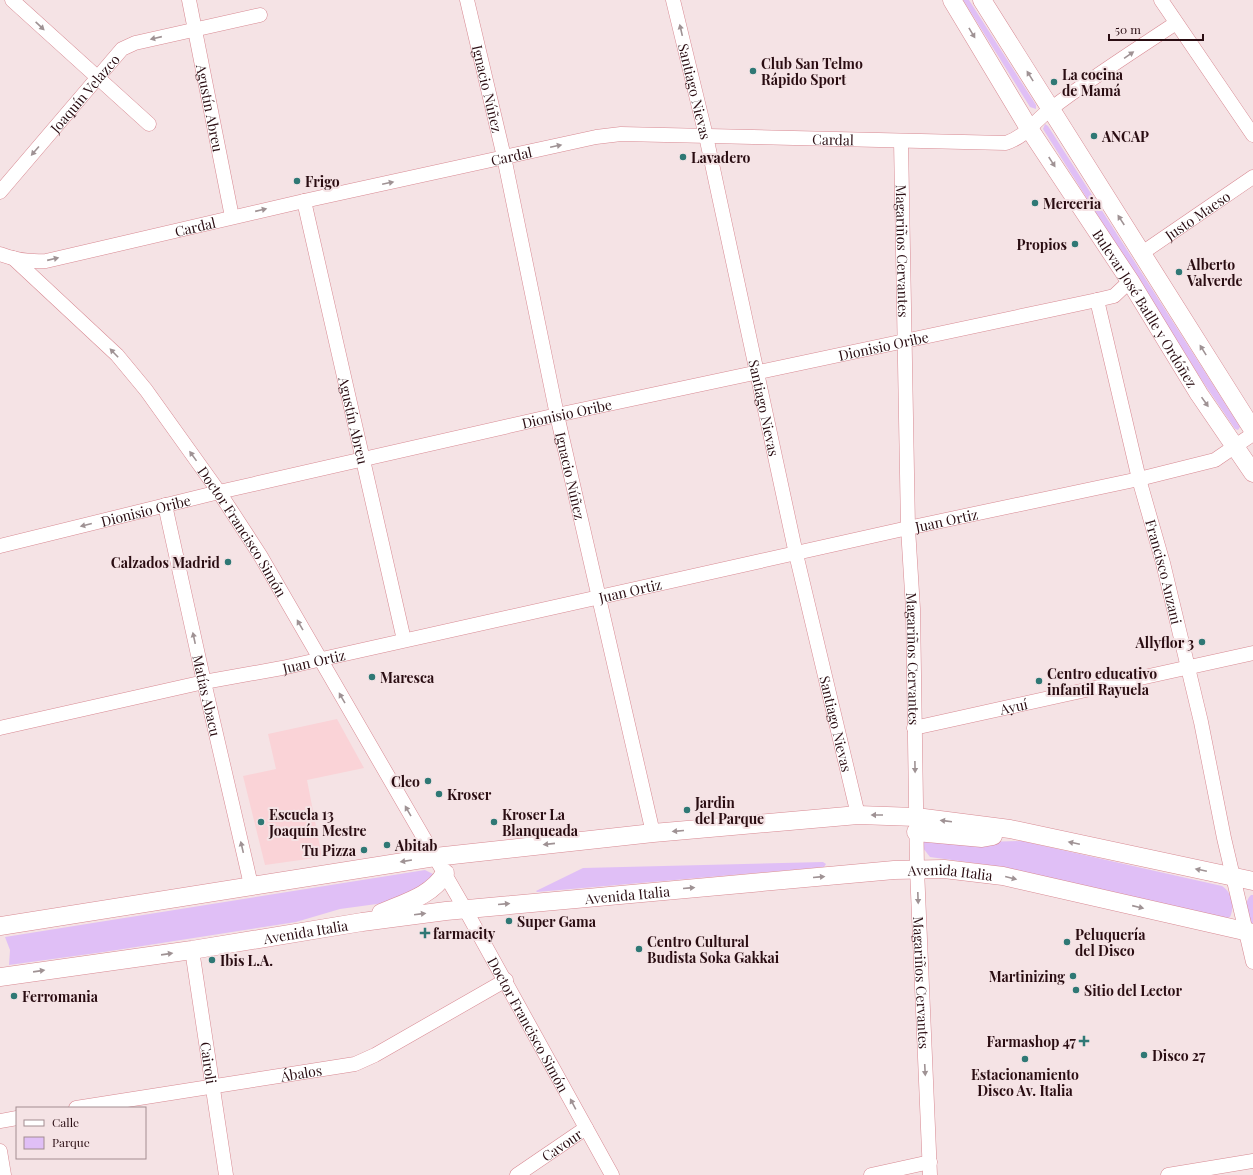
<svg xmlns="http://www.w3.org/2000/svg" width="1253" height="1175" font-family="'Playfair Display',serif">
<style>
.built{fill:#fad3d7}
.green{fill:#e0bff6}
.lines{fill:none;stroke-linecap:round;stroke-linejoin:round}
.minor-casing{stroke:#d88992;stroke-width:15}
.major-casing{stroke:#d88992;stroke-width:19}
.minor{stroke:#fff;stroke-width:14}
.major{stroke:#fff;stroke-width:18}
.oneway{fill:#9f9294}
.poi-dot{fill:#2f7875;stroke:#f5e3e5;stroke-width:1.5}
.labels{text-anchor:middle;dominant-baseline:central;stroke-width:4;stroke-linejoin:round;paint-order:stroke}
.poi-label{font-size:14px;font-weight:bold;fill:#2a0d12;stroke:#f5e3e5;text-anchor:start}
.street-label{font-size:14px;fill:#2a0d12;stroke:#f5e3e5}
</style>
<rect width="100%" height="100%" fill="#f5e3e5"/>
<path class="built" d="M337,719L364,768L307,780L322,857L265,865L243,776L276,769L268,734Z"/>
<g class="green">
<path d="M963,0H969L1036,105V109L1030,107Z"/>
<path d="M1045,124L1048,126L1240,427L1238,430L1235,429L1203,382L1043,129Z"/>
<path d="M924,840L983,842L1022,841L1222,886C1232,892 1235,907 1230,917L1225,919L1003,867L930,857L923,848Z"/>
<path d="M823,862L826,864L824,867L537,892L536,891L583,868Z"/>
<path d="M425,870L433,874V882L384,903L340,909L296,922L104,952L9,965L10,950L5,937Z"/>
<path d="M1251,895H1253V925C1247,917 1243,902 1251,895Z"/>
</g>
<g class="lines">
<g class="minor-casing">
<g id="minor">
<path d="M12,0L149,124"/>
<path id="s1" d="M189,0L232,217"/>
<path id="s2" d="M467,0L504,157L557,415L653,833"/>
<path id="s3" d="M673,0L706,136L796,554L858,815"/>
<path d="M1161,0L1253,135"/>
<path id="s4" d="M901,141L908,528L913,609L917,869L930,1175"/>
<path id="s5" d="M0,192L122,49L135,43L260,15"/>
<path id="s6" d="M304,201L404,640"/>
<path id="s7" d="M1142,253L1253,177"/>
<path id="s8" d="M0,254C15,260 29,262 46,261L304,201L596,137L621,134L1006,143C1028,135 1034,121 1052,108C1091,78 1134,51 1176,23"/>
<path id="s9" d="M13,258L117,355L146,390L219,492L260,555L465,909L612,1175"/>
<path id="s10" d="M1097,300L1139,479L1163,563L1201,722L1224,838L1253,962"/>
<path id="s11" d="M165,505L204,682L251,885"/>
<path id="s12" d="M0,546L219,492L557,415L1097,300L1114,296L1130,281"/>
<path id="s13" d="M0,728L204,682L282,668L908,528L1139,479L1215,460L1253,434"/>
<path id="s14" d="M914,728L1253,653"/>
<path id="s15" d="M192,950L226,1175"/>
<path id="s16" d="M76,1108L355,1064L375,1055L506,980"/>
<path d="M0,1121L17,1118"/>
<path d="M0,1151L4,1175"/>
<path id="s17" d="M517,1175L586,1128"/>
<path d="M871,1175L930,1162"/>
<path d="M1168,1175L1253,1161"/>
</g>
</g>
<g class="major-casing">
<g id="major">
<path id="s18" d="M952,0L1030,130L1130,281L1199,394L1253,473"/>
<path d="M982,0L1253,430"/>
<path d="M916,832L982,838L993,836"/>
<path d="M381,913C404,903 432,896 445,873"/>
<path d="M0,926L435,857L653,833L858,815L916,817L1010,829L1253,881"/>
<path id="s19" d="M0,977L192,950L362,922L446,911L894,870L944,869L1003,876L1253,933"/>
</g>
</g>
<use href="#minor" class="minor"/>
<use href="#major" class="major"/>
</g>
<defs><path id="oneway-solid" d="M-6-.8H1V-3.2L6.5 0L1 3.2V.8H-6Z"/></defs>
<g class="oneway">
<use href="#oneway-solid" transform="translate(40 26) rotate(43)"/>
<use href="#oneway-solid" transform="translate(681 30) rotate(-103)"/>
<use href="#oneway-solid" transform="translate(972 33) rotate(59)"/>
<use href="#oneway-solid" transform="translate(156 38) rotate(167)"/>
<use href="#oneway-solid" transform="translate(1129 55) rotate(-35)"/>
<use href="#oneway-solid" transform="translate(1030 76) rotate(-122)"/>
<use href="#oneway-solid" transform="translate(556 146) rotate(-12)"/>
<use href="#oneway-solid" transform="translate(35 151) rotate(131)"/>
<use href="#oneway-solid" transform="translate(1052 162) rotate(57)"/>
<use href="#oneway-solid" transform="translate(388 183) rotate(-12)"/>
<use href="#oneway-solid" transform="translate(261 210) rotate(-13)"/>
<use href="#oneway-solid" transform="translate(1121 220) rotate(-123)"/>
<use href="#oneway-solid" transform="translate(53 259) rotate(-13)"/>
<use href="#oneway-solid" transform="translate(1203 350) rotate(-122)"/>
<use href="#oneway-solid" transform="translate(114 353) rotate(-134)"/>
<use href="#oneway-solid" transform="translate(1205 402) rotate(55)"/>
<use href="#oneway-solid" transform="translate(193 456) rotate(-126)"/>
<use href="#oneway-solid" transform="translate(86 525) rotate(166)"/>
<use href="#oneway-solid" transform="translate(300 625) rotate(-120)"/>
<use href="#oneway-solid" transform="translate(194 638) rotate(-102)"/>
<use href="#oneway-solid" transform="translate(342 698) rotate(-120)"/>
<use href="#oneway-solid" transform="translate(915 767) rotate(89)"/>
<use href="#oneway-solid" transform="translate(408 811) rotate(-120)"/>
<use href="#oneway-solid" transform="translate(877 815) rotate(-180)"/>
<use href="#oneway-solid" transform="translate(946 821) rotate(-173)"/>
<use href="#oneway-solid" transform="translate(678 831) rotate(175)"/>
<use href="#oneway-solid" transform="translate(1074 843) rotate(-168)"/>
<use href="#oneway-solid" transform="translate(549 844) rotate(174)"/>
<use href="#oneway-solid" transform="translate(242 847) rotate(-103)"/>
<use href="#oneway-solid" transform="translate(406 861) rotate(171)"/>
<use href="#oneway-solid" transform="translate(1201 870) rotate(-168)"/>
<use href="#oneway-solid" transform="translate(819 877) rotate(-5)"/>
<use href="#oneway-solid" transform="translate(1011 878) rotate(14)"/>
<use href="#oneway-solid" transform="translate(689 888) rotate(-5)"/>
<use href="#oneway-solid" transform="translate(918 898) rotate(88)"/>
<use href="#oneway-solid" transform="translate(504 904) rotate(-5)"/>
<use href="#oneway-solid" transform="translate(1138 907) rotate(13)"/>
<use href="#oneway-solid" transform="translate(420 914) rotate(-7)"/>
<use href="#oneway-solid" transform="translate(167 954) rotate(-8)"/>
<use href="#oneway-solid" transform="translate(39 971) rotate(-8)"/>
<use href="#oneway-solid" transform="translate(925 1070) rotate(87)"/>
<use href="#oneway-solid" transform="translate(573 1104) rotate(-118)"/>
</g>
<g class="poi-dot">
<circle cx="753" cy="71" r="4"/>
<circle cx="1054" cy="82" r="4"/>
<circle cx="1094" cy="136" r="4"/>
<circle cx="683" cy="157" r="4"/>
<circle cx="297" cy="181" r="4"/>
<circle cx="1035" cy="203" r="4"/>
<circle cx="1075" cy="244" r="4"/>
<circle cx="1179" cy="272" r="4"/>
<circle cx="228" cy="562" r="4"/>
<circle cx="1202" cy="642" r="4"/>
<circle cx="372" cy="677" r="4"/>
<circle cx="1039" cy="681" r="4"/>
<circle cx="428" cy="781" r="4"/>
<circle cx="439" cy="794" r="4"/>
<circle cx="687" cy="810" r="4"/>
<circle cx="261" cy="822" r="4"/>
<circle cx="494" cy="822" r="4"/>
<circle cx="387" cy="845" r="4"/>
<circle cx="364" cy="850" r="4"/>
<circle cx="509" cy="921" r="4"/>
<path d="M423 927h4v4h4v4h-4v4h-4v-4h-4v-4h4z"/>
<circle cx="1067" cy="942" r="4"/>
<circle cx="639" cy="949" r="4"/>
<circle cx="212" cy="960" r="4"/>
<circle cx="1073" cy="976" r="4"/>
<circle cx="1076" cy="990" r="4"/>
<circle cx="14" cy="996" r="4"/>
<path d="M1082 1035h4v4h4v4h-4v4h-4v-4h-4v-4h4z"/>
<circle cx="1144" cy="1055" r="4"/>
<circle cx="1025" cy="1059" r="4"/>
</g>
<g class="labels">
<g class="poi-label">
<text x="761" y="63">Club San Telmo<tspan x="761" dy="16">Rápido Sport</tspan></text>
<text x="1062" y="74">La cocina<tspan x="1062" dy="16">de Mamá</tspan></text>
<text x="1102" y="136">ANCAP</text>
<text x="691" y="157">Lavadero</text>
<text x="305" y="181">Frigo</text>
<text x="1043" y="203">Merceria</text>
<text x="1067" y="244" text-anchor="end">Propios</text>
<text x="1187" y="264">Alberto<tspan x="1187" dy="16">Valverde</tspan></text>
<text x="220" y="562" text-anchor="end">Calzados Madrid</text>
<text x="1194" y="642" text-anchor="end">Allyflor 3</text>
<text x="1047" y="673">Centro educativo<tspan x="1047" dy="16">infantil Rayuela</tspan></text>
<text x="380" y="677">Maresca</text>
<text x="420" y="781" text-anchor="end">Cleo</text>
<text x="447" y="794">Kroser</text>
<text x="695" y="802">Jardin<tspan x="695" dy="16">del Parque</tspan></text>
<text x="269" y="814">Escuela 13<tspan x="269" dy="16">Joaquín Mestre</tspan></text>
<text x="502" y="814">Kroser La<tspan x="502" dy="16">Blanqueada</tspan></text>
<text x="395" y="845">Abitab</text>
<text x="356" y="850" text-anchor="end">Tu Pizza</text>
<text x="517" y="921">Super Gama</text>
<text x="433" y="933">farmacity</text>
<text x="1075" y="934">Peluquería<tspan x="1075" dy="16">del Disco</tspan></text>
<text x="647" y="941">Centro Cultural<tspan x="647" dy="16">Budista Soka Gakkai</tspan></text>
<text x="220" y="960">Ibis L.A.</text>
<text x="1065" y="976" text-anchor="end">Martinizing</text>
<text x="1084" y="990">Sitio del Lector</text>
<text x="22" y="996">Ferromania</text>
<text x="1076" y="1041" text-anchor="end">Farmashop 47</text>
<text x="1152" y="1055">Disco 27</text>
<text x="1025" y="1074" text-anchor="middle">Estacionamiento<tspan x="1025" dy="16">Disco Av. Italia</tspan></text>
</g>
<g class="street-label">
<text stroke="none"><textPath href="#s2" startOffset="91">Ignacio Núñez</textPath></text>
<text stroke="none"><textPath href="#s3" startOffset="94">Santiago Nievas</textPath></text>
<text stroke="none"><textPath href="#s5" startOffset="130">Joaquín Velazco</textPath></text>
<text stroke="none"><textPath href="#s1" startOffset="110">Agustín Abreu</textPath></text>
<text stroke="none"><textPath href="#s8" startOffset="848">Cardal</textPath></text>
<text stroke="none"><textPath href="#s8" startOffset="524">Cardal</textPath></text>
<text stroke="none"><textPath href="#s7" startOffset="67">Justo Maeso</textPath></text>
<text stroke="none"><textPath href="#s8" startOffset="200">Cardal</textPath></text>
<text stroke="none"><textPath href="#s4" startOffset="110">Magariños Cervantes</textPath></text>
<text stroke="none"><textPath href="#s18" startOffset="364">Bulevar José Batlle y Ordóñez</textPath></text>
<text stroke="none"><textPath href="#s12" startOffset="906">Dionisio Oribe</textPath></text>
<text stroke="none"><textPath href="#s3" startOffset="418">Santiago Nievas</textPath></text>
<text stroke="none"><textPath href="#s12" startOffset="582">Dionisio Oribe</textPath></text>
<text stroke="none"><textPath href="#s6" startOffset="225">Agustín Abreu</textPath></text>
<text stroke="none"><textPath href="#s2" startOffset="487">Ignacio Núñez</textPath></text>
<text stroke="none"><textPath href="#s12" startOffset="150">Dionisio Oribe</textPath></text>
<text stroke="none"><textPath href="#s13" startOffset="969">Juan Ortiz</textPath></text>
<text stroke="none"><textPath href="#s9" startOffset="359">Doctor Francisco Simón</textPath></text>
<text stroke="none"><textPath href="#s10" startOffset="280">Francisco Anzani</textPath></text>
<text stroke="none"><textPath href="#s13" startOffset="645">Juan Ortiz</textPath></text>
<text stroke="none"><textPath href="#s4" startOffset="518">Magariños Cervantes</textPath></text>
<text stroke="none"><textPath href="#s13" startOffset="321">Juan Ortiz</textPath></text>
<text stroke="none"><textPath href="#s11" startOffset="195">Matías Abacu</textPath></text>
<text stroke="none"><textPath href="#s14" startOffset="102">Ayuí</textPath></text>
<text stroke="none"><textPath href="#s3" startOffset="742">Santiago Nievas</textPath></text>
<text stroke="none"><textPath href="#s19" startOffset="957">Avenida Italia</textPath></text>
<text stroke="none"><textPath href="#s19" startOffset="633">Avenida Italia</textPath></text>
<text stroke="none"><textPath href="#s19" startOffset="309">Avenida Italia</textPath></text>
<text stroke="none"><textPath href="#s4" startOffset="842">Magariños Cervantes</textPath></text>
<text stroke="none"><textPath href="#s9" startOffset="929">Doctor Francisco Simón</textPath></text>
<text stroke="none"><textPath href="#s15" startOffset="114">Cairoli</textPath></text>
<text stroke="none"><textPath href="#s16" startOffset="228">Ábalos</textPath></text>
<text stroke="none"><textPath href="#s17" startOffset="54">Cavour</textPath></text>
</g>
</g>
<rect x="16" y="1107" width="130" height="52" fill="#f5e3e5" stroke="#a48d91"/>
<rect x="24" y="1120" width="20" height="6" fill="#ffffff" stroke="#a48d91"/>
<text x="52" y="1127" font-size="12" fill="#2a0d12">Calle</text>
<rect x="24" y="1137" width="20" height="12" fill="#e0bff6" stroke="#a48d91"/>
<text x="52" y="1147" font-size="12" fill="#2a0d12">Parque</text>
<path d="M1109 34v6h94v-6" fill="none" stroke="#2a0d12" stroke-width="2"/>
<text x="1115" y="34" font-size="12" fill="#2a0d12" stroke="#f5e3e5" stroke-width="3" paint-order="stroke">50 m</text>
</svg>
